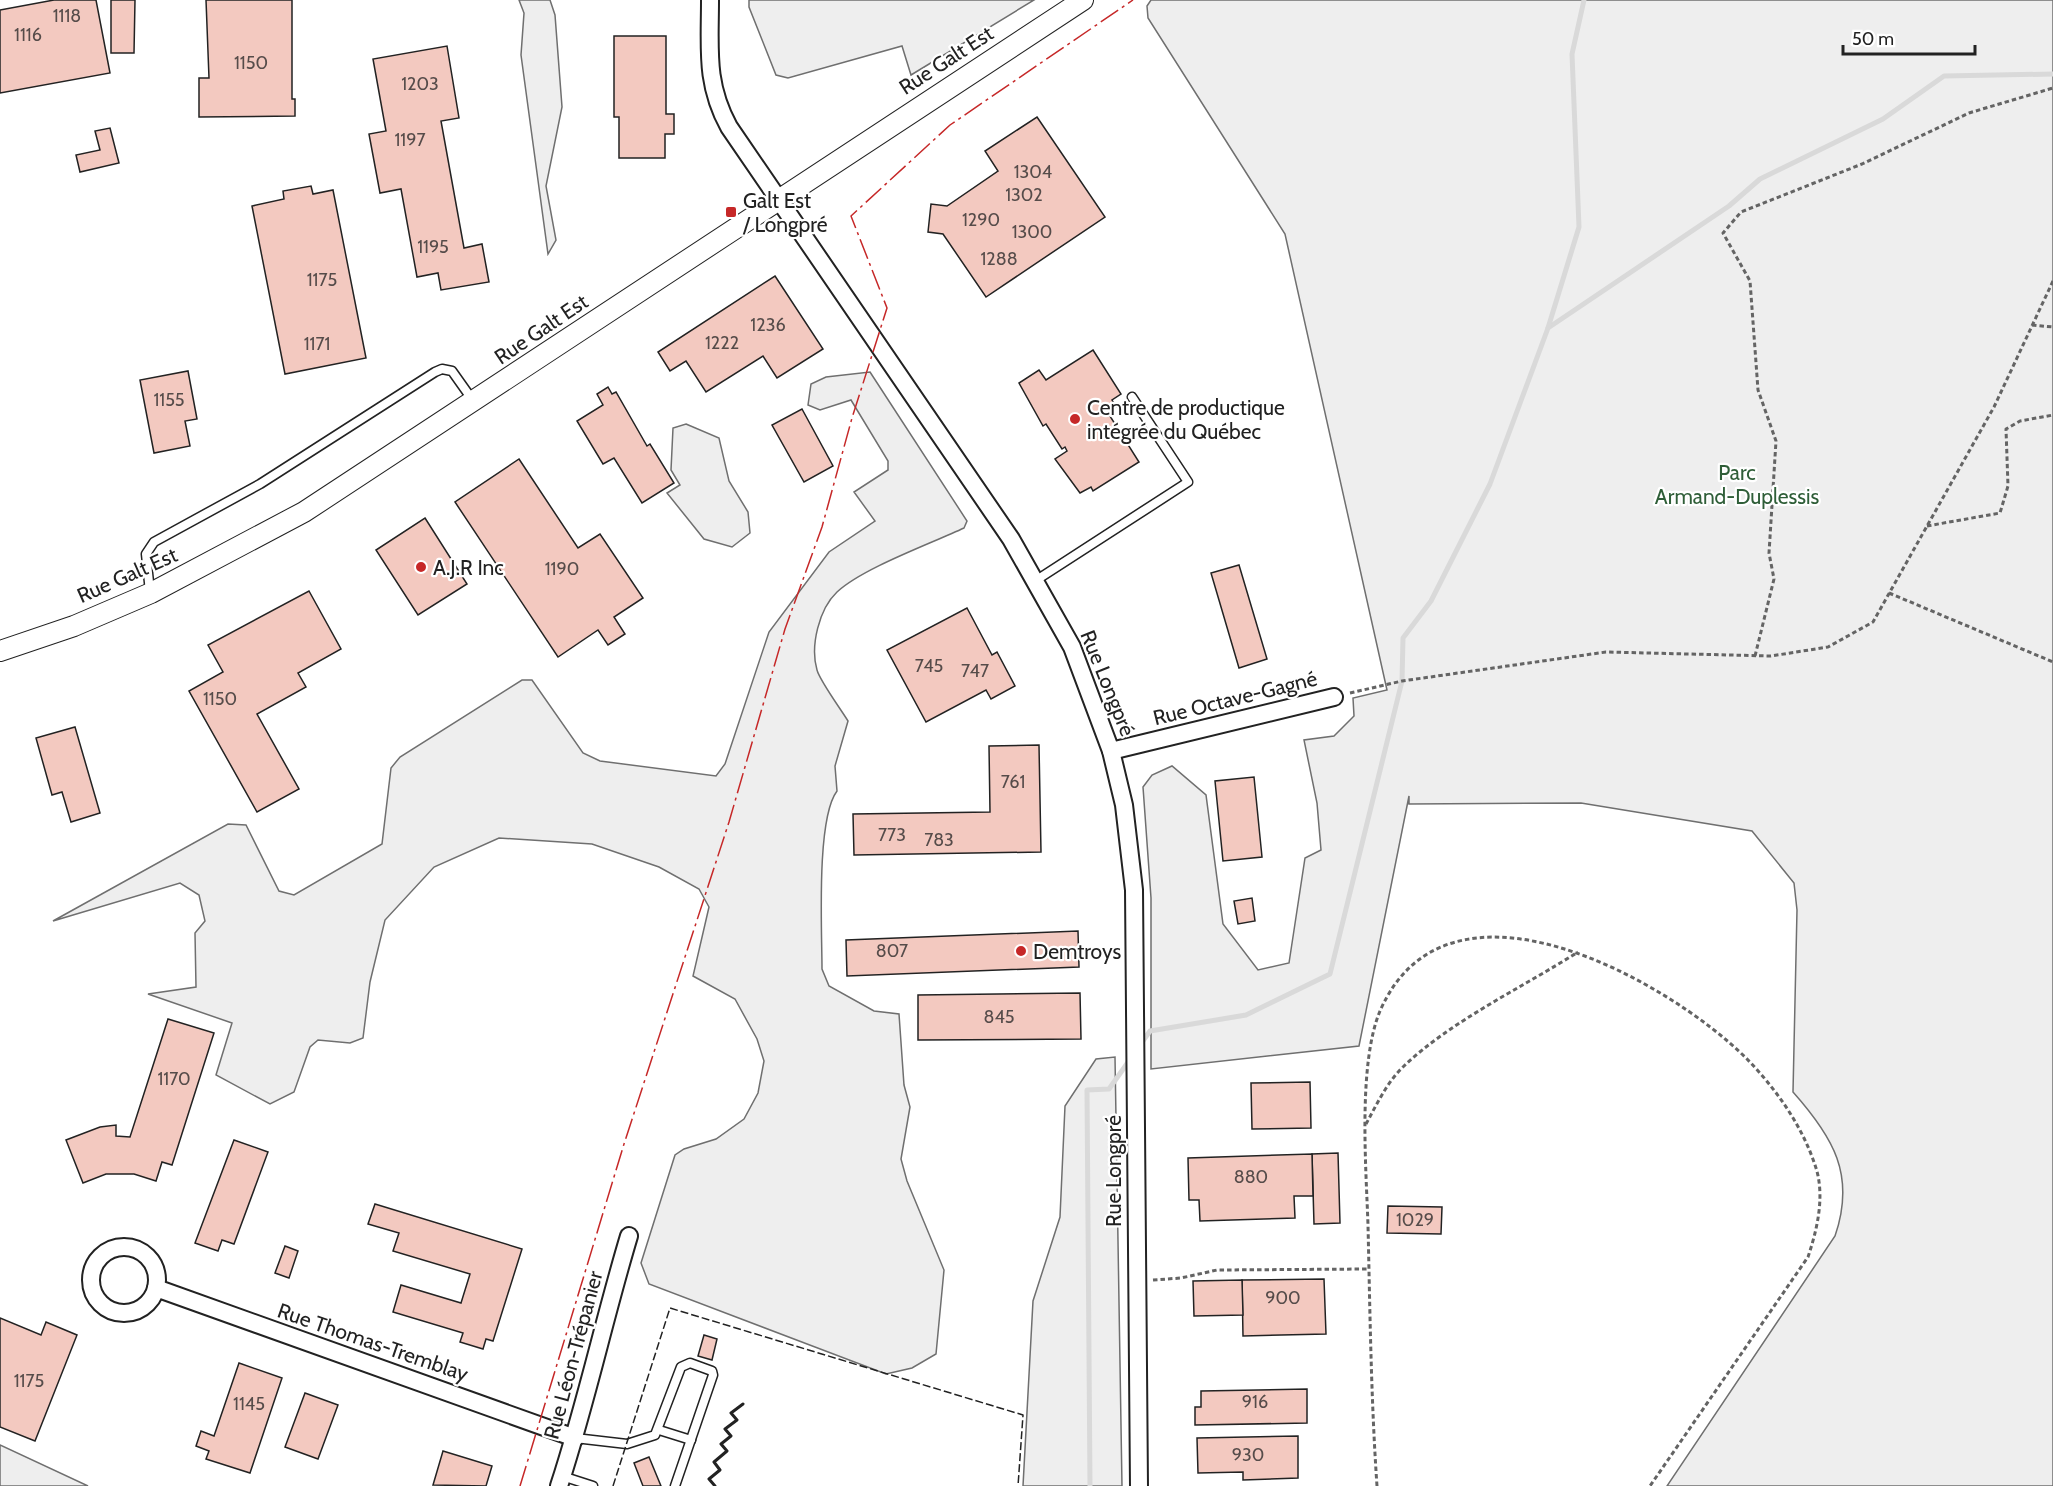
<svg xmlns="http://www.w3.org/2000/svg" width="2053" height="1486" font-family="Cabin,sans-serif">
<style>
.green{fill:#eee;stroke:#6f6f6f;stroke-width:1.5}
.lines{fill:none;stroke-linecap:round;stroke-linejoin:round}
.stream{stroke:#d9d9d9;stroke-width:5}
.building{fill:#f3c9c0;stroke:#222;stroke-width:1.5}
.service-casing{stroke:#222;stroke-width:11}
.minor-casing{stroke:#222;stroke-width:20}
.tertiary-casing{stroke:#222;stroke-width:22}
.path{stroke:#646464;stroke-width:3;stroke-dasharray:4.5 3;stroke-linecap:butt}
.service{stroke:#fff;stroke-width:8}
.minor{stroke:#fff;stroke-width:16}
.tertiary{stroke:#fff;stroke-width:20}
.fence{stroke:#222;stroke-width:1.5;stroke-dasharray:8 3;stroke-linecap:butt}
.wall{stroke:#222;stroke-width:3}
.power{stroke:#c62828;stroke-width:1.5;stroke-dasharray:21 4.5 3 4.5;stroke-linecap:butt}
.poi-dot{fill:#c62828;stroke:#fff;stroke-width:2}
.labels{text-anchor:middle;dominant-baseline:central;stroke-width:4.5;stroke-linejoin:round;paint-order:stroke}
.number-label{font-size:18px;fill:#564c4a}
.street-label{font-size:21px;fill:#222;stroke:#fff}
.poi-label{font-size:21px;fill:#222;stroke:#fff;text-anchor:start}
.park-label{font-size:21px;fill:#2f5e38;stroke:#fff}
</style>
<rect width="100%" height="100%" fill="#fff"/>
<g class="green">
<path d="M519,0H550L555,15L562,107L546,186L556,240L548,254L521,55L524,13Z"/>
<path d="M749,0H1034L911,75L902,46L788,78L776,75L749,7Z"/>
<path d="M1151,0H2053V1486H1667L1835,1236C1856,1175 1833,1137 1793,1092L1797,910L1794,883L1752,831L1581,803L1409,804V796L1359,1046L1151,1069V898L1143,787L1152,775L1172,766L1206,795L1223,924L1258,970L1289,963L1305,858L1321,850L1317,803L1304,740L1334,736L1354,716L1353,698L1387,690L1285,234L1148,18L1147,6Z"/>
<path d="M870,372L967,521L964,528C930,544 863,568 837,592C819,609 810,646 817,670C820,681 840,708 848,721L835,766L837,791C816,819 822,931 822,969L829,986L874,1011L899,1014L904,1085L910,1107L901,1159L907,1181L944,1270L936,1354L912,1368L886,1374L649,1284L641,1263L675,1155L684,1149L716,1139L744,1119L758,1093L764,1061L757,1039L735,999L693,976L709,907L699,889L659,867L592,844L499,838L434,867L385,920L370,982L363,1038L350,1043L318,1040L310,1047L294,1092L270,1104L216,1075L232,1023L148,994L196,987L195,933L205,921L199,895L180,883L53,921L228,824L246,825L279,891L294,895L382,844L391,768L400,757L522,680H532L583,753L600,761L716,776L725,764L769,632L829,552L875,521L854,492L888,470V461L851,400L820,410L808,405L811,384L826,377Z"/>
<path d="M686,424L719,438L729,481L748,512L750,533L732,547L704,539L667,493L680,485L671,470L673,428Z"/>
<path d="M1115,1057L1122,1486H1023L1033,1301L1060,1217L1065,1106L1096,1059Z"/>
<path d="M0,1445L88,1486H0Z"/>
</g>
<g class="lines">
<g class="stream">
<path d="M1548,328L1729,206L1760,179L1883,119L1944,76L2053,74"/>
<path d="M1140,1045L1150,1031L1246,1015L1330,974L1402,681L1403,638L1431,601L1490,484L1548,328L1579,227L1572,54L1584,0"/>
<path d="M1090,1486L1087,1090L1109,1089L1131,1058"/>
</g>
</g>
<g class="building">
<path d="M54,0H96L110,73L0,93V10Z"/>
<path d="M111,0H135L134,53H111Z"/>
<path d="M206,0H292V99H295V116L199,117V78H209Z"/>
<path d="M614,36H666V114H674V134H665V158H619V117H614Z"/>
<path d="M447,46L459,118L441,121L464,248L482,244L489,282L441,290L438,273L417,277L401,189L380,193L369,134L386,131L373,59Z"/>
<path d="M1037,117L1105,217L986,297L943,234L928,232L931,204L947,206L998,171L985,151Z"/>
<path d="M110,128L119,163L80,172L76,155L100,150L95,131Z"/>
<path d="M311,186L313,194L333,190L366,358L285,374L252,206L284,199L283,191Z"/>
<path d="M775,276L823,349L777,378L763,356L706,392L686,361L670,371L658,352Z"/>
<path d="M1093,350L1121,394L1112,400L1116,407L1108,413L1139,462L1093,491L1091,487L1080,493L1055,459L1067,451L1065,447L1062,449L1046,424L1043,426L1019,383L1039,370L1046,380Z"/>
<path d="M188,371L197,419L185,421L190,446L154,453L140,380Z"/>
<path d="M608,387L612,394L616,392L647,446L650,444L674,483L642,503L614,458L603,464L577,421L603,405L597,394Z"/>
<path d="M802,409L833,466L804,482L772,425Z"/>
<path d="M519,459L578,548L600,534L643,598L614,617L625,634L608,645L598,630L558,657L455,502Z"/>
<path d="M425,518L467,584L418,615L376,550Z"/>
<path d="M1239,565L1267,659L1239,668L1211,573Z"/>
<path d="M309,591L341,649L298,673L306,687L257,714L299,789L257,812L189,691L223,672L208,645Z"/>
<path d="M967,608L992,655L997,652L1015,686L991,699L986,690L926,722L887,650Z"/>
<path d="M75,727L100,813L71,822L62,792L52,795L36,738Z"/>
<path d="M1039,745L1041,852L854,855L853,814L990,812L989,746Z"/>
<path d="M1254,777L1262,857L1223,861L1215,781Z"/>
<path d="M1252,898L1255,921L1238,924L1234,901Z"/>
<path d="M1078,931L1079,967L847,976L846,940Z"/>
<path d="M1080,993L1081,1039L918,1040V995Z"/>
<path d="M168,1019L214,1033L172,1165L162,1162L156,1181L134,1174H106L83,1183L66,1140L100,1127L116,1125V1136L130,1137Z"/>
<path d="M1310,1082L1311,1128L1252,1129L1251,1083Z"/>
<path d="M234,1140L268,1152L234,1244L222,1240L218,1251L195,1243Z"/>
<path d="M1338,1153L1340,1223L1314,1224L1312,1154Z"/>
<path d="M1312,1154L1313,1196H1294L1295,1218L1200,1221L1199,1200H1189L1188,1158Z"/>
<path d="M375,1204L522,1249L493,1341L486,1339L483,1349L460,1342L463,1333L393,1312L401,1285L461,1303L470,1274L393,1251L399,1233L368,1224Z"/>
<path d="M1388,1206L1442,1207L1441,1234L1387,1233Z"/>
<path d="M285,1246L298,1251L289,1278L275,1273Z"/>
<path d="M1324,1279L1326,1334L1243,1336L1242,1280Z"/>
<path d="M1242,1280L1243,1315L1194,1316L1193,1281Z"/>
<path d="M0,1318L41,1335L46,1322L77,1335L35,1441L0,1427Z"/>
<path d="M704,1335L717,1339L712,1360L698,1356Z"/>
<path d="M239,1363L282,1378L250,1473L206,1459L209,1451L196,1446L201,1431L214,1436Z"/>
<path d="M1307,1389V1423L1195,1425V1407H1201V1391Z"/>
<path d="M305,1393L338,1405L318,1459L285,1447Z"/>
<path d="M1298,1436V1478L1243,1480V1472L1198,1473L1197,1438Z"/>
<path d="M443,1451L492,1466L486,1486L433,1485Z"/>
<path d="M649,1457L661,1486H643L634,1463Z"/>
</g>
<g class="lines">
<g class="service-casing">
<g id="service">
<path d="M1035,581L1188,482L1132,397"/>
<path d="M150,592L146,554L154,542L260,484L435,372L442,369L452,371L474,402"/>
<path d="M659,1430L691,1440"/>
<path d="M575,1438L627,1444L655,1435L681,1367L690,1363L712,1371L713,1375L675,1486"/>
<path d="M562,1476L593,1486"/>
</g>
</g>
<g class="minor-casing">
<g id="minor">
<path d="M710,0C710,49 705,83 729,127L1011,539L1072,647L1111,751L1124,805L1134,890L1139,1486"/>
<path d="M1111,751L1334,697"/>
<circle cx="124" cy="1280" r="33"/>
<path d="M156,1288L575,1438"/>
<path d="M559,1486C586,1404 604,1319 629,1236"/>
</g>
</g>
<g class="tertiary-casing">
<path id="tertiary" d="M0,651L74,626L151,593L304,512L1083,0"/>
</g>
<g class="path">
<path d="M2032,325L2053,327"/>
<path d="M1927,526L2000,513L2008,486L2006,429L2020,421L2053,415"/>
<path d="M1889,593L2053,662"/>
<path d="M1755,656L1774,579L1769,553L1776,441L1758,390L1750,281L1723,233L1741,212L1862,164L1969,113L2053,88"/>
<path d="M1350,693L1402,681L1606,652L1771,656L1828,647L1873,622L1994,407L2053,281"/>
<path d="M1366,1124C1377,1104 1387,1082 1404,1066C1451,1021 1523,987 1578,952"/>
<path d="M1153,1280L1181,1278L1217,1270L1369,1269"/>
<path d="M1377,1486C1371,1399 1370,1312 1368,1225C1366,1166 1358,1064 1380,1011C1447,857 1667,979 1747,1059C1777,1090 1803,1127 1816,1168C1825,1197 1817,1230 1808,1257L1650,1486"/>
</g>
<use href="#service" class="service"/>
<use href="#minor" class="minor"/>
<use href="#tertiary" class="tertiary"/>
<path class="fence" d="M613,1486L670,1308L1023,1415L1018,1486"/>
<path class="wall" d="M715,1486L709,1479L720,1470L714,1462L727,1451L721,1444L731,1436L725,1429L737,1420L731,1413L743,1404"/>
<path class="power" d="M520,1486L624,1144L729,822L785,629L822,527L852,418L887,308L851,216L950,125L1133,0"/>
</g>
<g class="poi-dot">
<rect x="725" y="206" width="12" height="12" rx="3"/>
<circle cx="1075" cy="419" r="6"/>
<circle cx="421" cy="567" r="6"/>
<circle cx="1021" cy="951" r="6"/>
</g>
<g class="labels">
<g class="number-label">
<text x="67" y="16">1118</text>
<text x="28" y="35">1116</text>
<text x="251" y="63">1150</text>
<text x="420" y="84">1203</text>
<text x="410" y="140">1197</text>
<text x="1033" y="172">1304</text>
<text x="1024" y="195">1302</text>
<text x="981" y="220">1290</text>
<text x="1032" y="232">1300</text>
<text x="433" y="247">1195</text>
<text x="999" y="259">1288</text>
<text x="322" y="280">1175</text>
<text x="768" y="325">1236</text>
<text x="722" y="343">1222</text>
<text x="317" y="344">1171</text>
<text x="169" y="400">1155</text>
<text x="562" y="569">1190</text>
<text x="929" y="666">745</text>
<text x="975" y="671">747</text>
<text x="220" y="699">1150</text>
<text x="1013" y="782">761</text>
<text x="892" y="835">773</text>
<text x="939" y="840">783</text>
<text x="892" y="951">807</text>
<text x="999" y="1017">845</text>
<text x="174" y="1079">1170</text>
<text x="1251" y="1177">880</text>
<text x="1415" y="1220">1029</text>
<text x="1283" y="1298">900</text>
<text x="29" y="1381">1175</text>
<text x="1255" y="1402">916</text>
<text x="249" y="1404">1145</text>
<text x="1248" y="1455">930</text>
</g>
<g class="street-label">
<text transform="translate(946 60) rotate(-33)">Rue Galt Est</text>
<text transform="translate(541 329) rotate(-34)">Rue Galt Est</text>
<text transform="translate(127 575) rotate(-24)">Rue Galt Est</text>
<text transform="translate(1108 683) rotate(68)">Rue Longpré</text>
<text transform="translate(1235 698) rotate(-14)">Rue Octave-Gagné</text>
<text transform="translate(1113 1171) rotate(-90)">Rue Longpré</text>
<text transform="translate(373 1342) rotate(19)">Rue Thomas-Tremblay</text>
<text transform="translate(573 1355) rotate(-75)">Rue Léon-Trépanier</text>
</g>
<g class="poi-label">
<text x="743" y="200">Galt Est<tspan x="743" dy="24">/ Longpré</tspan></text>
<text x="1087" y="407">Centre de productique<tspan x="1087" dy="24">intégrée du Québec</tspan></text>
<text x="433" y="567">A.J.R Inc</text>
<text x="1033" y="951">Demtroys</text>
</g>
<g class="park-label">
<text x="1737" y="472">Parc<tspan x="1737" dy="24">Armand-Duplessis</tspan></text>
</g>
</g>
<path d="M1843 45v9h132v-9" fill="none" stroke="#222222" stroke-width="3"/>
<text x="1852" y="45" font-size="18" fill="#222222" stroke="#ffffff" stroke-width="4.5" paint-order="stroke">50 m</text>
</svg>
